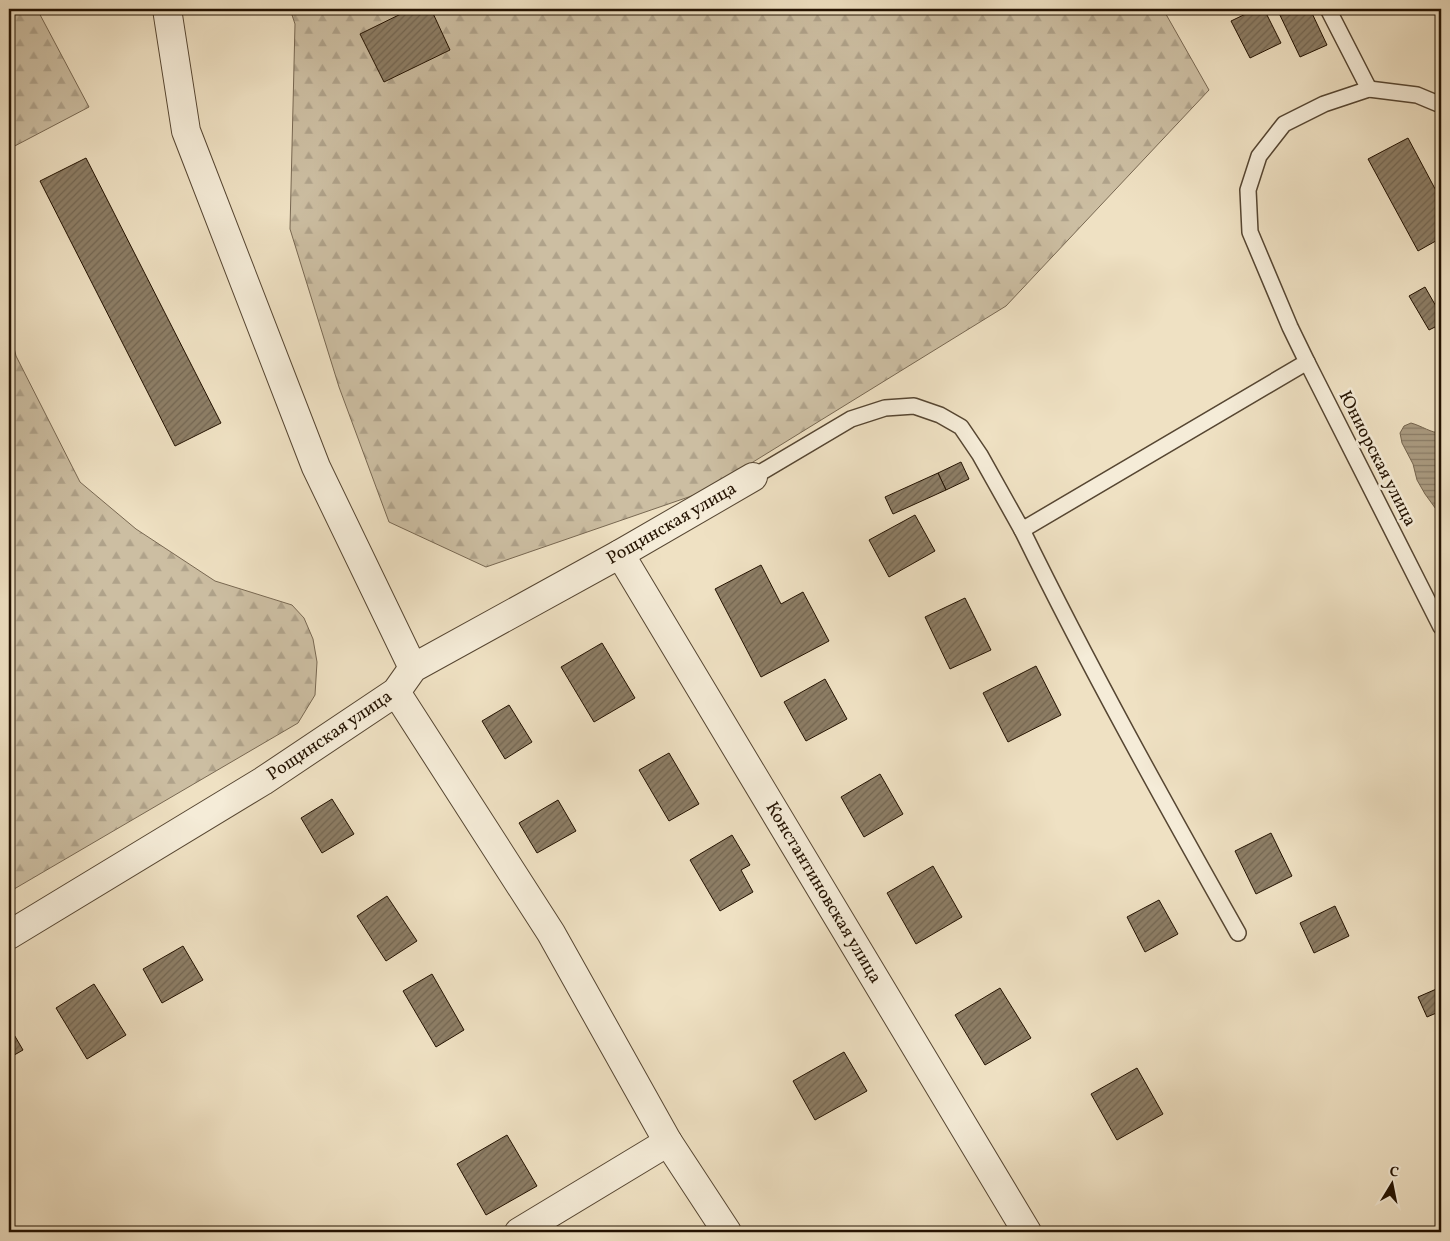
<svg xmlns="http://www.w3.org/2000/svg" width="1450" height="1241" font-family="Vollkorn,serif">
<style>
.forest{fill:url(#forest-firs);stroke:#786852}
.water{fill:url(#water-rules);stroke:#74644e}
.building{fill:url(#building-hatch);stroke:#231201}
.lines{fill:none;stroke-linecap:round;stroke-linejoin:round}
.lane-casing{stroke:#564632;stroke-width:18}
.street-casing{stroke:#564632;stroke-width:30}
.lane{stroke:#f5ecd8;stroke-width:15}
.street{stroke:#f5ecd8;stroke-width:28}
.labels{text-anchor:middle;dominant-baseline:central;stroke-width:5;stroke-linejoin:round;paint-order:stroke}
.street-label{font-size:18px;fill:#231201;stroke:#f5ecd8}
</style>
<defs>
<pattern id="forest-firs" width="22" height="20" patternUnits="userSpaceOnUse" patternTransform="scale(1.25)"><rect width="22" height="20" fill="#ccbea2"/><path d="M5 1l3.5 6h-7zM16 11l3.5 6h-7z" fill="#afa28a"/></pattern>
<pattern id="water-rules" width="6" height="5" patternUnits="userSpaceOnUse" patternTransform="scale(1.25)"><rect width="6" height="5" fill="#aa9b81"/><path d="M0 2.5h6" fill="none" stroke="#8a7d67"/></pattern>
<pattern id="building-hatch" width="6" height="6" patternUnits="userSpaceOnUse" patternTransform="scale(1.25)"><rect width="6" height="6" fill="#8d7e66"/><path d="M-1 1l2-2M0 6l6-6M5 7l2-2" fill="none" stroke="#736652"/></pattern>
</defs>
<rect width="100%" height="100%" fill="#efe1c3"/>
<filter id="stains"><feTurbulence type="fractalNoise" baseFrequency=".004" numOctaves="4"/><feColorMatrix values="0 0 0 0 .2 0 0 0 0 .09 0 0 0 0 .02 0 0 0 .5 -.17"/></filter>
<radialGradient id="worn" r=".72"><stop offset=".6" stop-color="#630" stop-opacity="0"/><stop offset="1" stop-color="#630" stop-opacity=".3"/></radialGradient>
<g class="forest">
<path d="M9,9H37L89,107L9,149Z"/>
<path d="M290,9H1163L1209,90L1006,306L706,491L486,567L389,522L339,387L290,229L295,24Z"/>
<path d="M9,327L16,356L80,482L136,529L215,581L292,605L304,618L313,639L317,662L315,695L298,723L9,892Z"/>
</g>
<path class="water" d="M1411,423C1422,426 1431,433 1441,433V516L1425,494L1417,480L1413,464L1402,443L1400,433L1404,426Z"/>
<g class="building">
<path d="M411,9H431L450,50L384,82L360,34Z"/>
<path d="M1256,9H1264L1281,43L1250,58L1231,21Z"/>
<path d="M1277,9H1310L1327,45L1300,57Z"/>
<path d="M1408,138L1441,200V238L1418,251L1368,159Z"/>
<path d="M86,158L221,423L175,446L40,181Z"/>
<path d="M1425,287L1441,315V324L1429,330L1409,296Z"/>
<path d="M961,462L969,479L946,490L938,473Z"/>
<path d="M938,473L946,490L893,514L885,497Z"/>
<path d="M915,515L935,551L889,577L869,540Z"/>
<path d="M761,565L781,604L803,592L829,641L761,677L715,589Z"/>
<path d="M965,598L991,650L950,669L925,617Z"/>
<path d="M602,643L635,698L594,722L561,667Z"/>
<path d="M1036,666L1061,715L1008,742L983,693Z"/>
<path d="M825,679L847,719L806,741L784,702Z"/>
<path d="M509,705L532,742L505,759L482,721Z"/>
<path d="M669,753L699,804L669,821L639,770Z"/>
<path d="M880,774L903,814L864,837L841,797Z"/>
<path d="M332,799L354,834L322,853L301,818Z"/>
<path d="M558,800L576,831L537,853L519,823Z"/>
<path d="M1271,833L1292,876L1256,894L1235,851Z"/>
<path d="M732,835L750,865L741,870L753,892L720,911L690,860Z"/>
<path d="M933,866L962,917L916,944L887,893Z"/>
<path d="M387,896L417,941L386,961L357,916Z"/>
<path d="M1159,900L1178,934L1145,952L1127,917Z"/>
<path d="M1335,906L1349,936L1314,953L1300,923Z"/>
<path d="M183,946L203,980L162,1003L143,969Z"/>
<path d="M432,974L464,1030L436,1047L403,991Z"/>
<path d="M94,984L126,1035L87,1059L56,1008Z"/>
<path d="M1441,987V1011L1427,1017L1418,997Z"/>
<path d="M1000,988L1031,1038L985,1065L955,1015Z"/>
<path d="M9,1026L23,1050L9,1058Z"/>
<path d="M844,1052L867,1091L815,1120L793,1081Z"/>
<path d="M1137,1068L1163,1114L1117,1140L1091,1094Z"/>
<path d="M507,1135L537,1186L486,1215L457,1164Z"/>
</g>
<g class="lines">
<g class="lane-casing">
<g id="lane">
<path d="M1328,9L1369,89"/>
<path d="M1307,362L1441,627"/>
<path d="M753,477L851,419L885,408L914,406L940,415L961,427L980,455L1022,530L1307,362L1290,327L1250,232L1248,190L1259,156L1284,124L1324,104L1369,89L1417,95L1441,105"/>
<path d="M1022,530C1089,667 1163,800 1238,933"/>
</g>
</g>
<g class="street-casing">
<g id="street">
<path d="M167,9L186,131L316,467L413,668"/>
<path d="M620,554L1027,1232"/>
<path d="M396,692L551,933L668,1142L727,1232"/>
<path d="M9,935L263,781L396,692L413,668L620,554L753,477"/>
<path d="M519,1232L668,1142"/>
</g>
</g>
<use href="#lane" class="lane"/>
<use href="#street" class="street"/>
</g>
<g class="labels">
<g class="street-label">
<text transform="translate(1377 459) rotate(63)">Юниорская улица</text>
<text transform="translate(672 524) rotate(-30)">Рощинская улица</text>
<text transform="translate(330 736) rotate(-34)">Рощинская улица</text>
<text transform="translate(823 893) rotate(59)">Константиновская улица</text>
</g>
</g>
<rect width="1450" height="1241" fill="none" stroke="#efe1c3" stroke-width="30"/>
<rect x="10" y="10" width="1430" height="1221" fill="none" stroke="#231201" stroke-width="2.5"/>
<rect x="15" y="15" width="1420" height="1211" fill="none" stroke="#231201"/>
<g transform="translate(1392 1184) rotate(10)" stroke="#f5ecd8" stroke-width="4" paint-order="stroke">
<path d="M0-4L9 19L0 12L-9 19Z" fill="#231201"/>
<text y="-8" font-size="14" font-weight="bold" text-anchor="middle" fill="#231201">С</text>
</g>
<rect width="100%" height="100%" filter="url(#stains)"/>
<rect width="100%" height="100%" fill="url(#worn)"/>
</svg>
